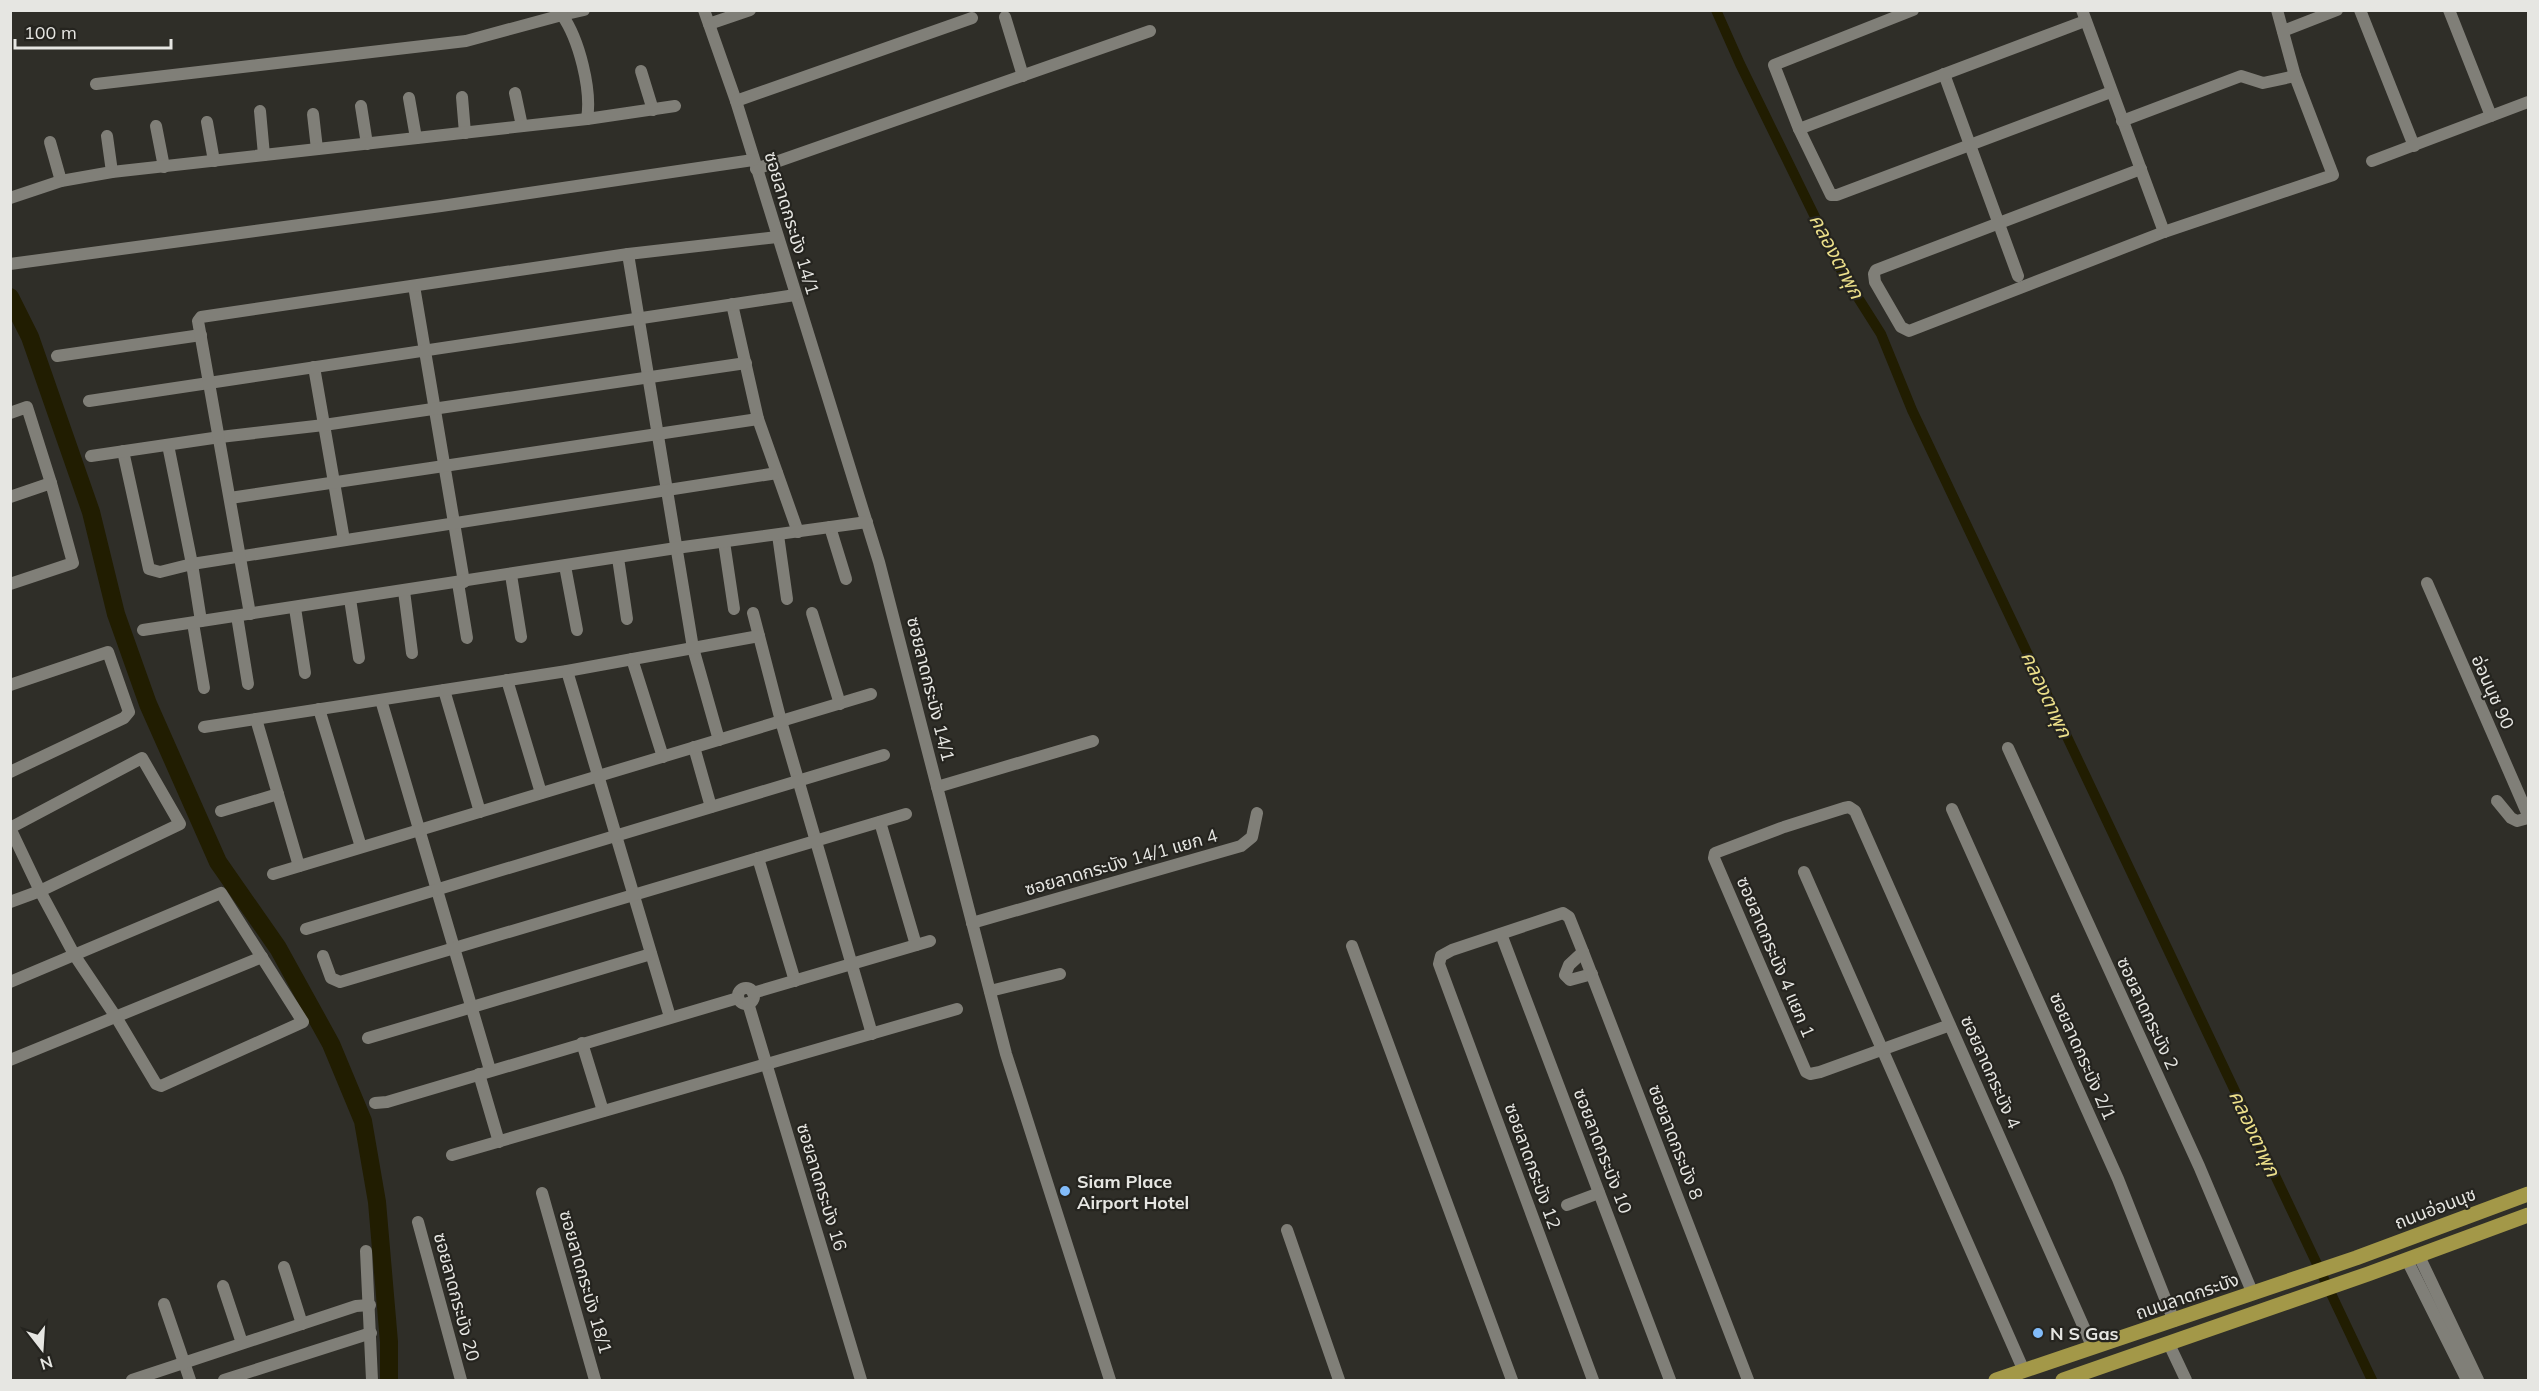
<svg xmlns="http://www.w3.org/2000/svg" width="2539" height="1391" font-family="Mulish,'Noto Sans Thai',sans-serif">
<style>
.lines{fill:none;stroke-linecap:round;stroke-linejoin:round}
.canal{stroke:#211d01;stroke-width:10}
.river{stroke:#211d01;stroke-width:18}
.street{stroke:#807f78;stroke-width:12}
.primary{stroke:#a39848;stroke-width:15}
.poi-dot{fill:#82bcfa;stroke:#25241f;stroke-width:2}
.labels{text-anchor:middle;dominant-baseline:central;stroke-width:4.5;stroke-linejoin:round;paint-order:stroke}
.street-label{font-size:18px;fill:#e6e6e2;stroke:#25241f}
.poi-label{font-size:18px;font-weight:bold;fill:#e6e6e2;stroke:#25241f;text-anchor:start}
.water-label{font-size:20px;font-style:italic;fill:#ebde89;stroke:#25241f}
</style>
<rect width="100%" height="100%" fill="#2f2e28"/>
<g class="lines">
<path class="canal" d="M1716,10L1740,64L1843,274L1881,334L1912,410L2372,1380"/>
<path class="river" d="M10,297L30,337L91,512L116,614L148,704L218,862L278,948L331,1044L363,1121L377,1202L389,1342V1380"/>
<g class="street">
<path d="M560,10L562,15L584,10"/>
<path d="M704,10L736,101L879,562L1006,1054L1110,1380"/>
<path d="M1913,10L1774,65L1799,129L1831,195H1837L2111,92"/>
<path d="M2082,10L2164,232"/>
<path d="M2360,10L2414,146"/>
<path d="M2449,10L2491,116"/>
<path d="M1005,17L1023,76"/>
<path d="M709,24L750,10"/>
<path d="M2283,31L2337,10"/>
<path d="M641,71L653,110"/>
<path d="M1944,74L2018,276"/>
<path d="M96,84L466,41L562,15C579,39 592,90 587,119"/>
<path d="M515,93L522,126"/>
<path d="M462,97L465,133"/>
<path d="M409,98L416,138"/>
<path d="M736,101L972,18"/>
<path d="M361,106L367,144"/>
<path d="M260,111L264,155"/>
<path d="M313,114L317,149"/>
<path d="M2122,121L2241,76L2263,83L2295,76"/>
<path d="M207,122L214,161"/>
<path d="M156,126L164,167"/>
<path d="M1799,129L2085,21"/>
<path d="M107,136L112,172"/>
<path d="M50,142L61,181"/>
<path d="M2372,161L2528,102"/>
<path d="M756,169L1150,31"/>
<path d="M2141,169L1876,270L1874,274L1875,282L1901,327L1909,331L2164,232L2333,175L2295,76L2277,10"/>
<path d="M10,198L61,181L112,172L587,119L675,106"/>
<path d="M628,254L693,648L719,740"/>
<path d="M10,264L441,206L753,160"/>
<path d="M414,286L464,582"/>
<path d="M732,304L758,419L798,532"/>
<path d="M57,356L201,335"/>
<path d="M314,367L344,540"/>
<path d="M89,401L795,295"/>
<path d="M10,413L27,407L51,483L73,563L10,584"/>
<path d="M168,445L192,564L201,621"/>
<path d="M123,451L149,569L160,572L192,564L777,473"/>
<path d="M91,456L220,437L324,425L746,363"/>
<path d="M10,497L51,483"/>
<path d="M230,498L758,419"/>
<path d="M830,527L846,579"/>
<path d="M778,535L787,599"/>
<path d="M724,542L734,609"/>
<path d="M618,558L627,619"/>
<path d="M565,566L577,630"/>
<path d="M511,575L521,637"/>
<path d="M458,583L467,638"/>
<path d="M2427,583L2528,815"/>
<path d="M404,591L412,653"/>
<path d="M350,599L359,658"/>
<path d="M295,608L305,673"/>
<path d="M753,613L781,721L872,1034"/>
<path d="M812,613L840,704"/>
<path d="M250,614L198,321L201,317L628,254L777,237"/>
<path d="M237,616L248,684"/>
<path d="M193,623L204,688"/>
<path d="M143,630L676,548L867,522"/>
<path d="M632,659L663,757"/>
<path d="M567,671L670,1017"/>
<path d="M507,680L541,793"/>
<path d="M10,685L108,652L129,712L124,718L10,772"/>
<path d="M444,690L480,812"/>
<path d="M381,700L490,1070"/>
<path d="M319,709L361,847"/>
<path d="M256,719L299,866"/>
<path d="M204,727L567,671L759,636"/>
<path d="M694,747L711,807"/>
<path d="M2008,748L2199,1166L2253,1294"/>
<path d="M937,787L1093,741"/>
<path d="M2497,801L2511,818L2517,821L2528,818"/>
<path d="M1952,809L2118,1179L2174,1321"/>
<path d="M221,811L278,794"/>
<path d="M880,822L916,945"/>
<path d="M10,828L40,891L75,956L116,1017L156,1084L161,1086L303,1022L221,893L10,982"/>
<path d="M10,828L142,758L180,824L40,891L10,902"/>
<path d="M758,858L795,981"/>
<path d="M1804,872L2024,1371"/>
<path d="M273,874L871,694"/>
<path d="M972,923L1241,846L1252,837L1257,813"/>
<path d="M306,929L884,755"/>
<path d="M1501,934L1670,1380"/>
<path d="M1352,946L1512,1380"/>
<path d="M1583,952L1569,965L1565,975L1570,980L1592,974"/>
<path d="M323,956L331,978L340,982L906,814"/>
<circle cx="746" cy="996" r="8"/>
<path d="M990,991L1060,974"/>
<path d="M753,993L930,941"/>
<path d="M748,1003L861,1380"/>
<path d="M1950,1025L1820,1072L1810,1074L1806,1072L1714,858L1715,853L1784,827L1844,808L1849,807L1855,811L2093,1348"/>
<path d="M368,1038L651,954"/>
<path d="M582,1043L603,1111"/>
<path d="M10,1060L262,957"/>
<path d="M479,1074L499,1142"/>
<path d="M375,1103L387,1102L738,998"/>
<path d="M452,1155L957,1009"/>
<path d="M542,1193L595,1380"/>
<path d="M1567,1205L1599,1193"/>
<path d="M418,1222L461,1380"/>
<path d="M1287,1230L1339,1380"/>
<path d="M366,1251L372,1380"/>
<path d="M2419,1256L2478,1380"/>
<path d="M2407,1260L2467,1380"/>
<path d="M284,1267L302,1324"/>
<path d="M223,1286L242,1343"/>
<path d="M164,1304L190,1380"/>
<path d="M2169,1344L2186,1380"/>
<path d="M132,1380L356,1306L370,1305"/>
<path d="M224,1380L371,1333"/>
<path d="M1593,1380L1439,964L1441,956L1452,950L1563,913L1569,917L1583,952L1748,1380"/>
</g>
<g class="primary">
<path d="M1996,1380L2356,1258L2528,1194"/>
<path d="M2063,1380L2368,1274L2528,1215"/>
</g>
</g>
<g class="poi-dot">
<circle cx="1065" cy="1191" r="6"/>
<circle cx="2038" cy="1333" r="6"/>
</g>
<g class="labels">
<g class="street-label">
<text transform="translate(792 223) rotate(73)">ซอยลาดกระบัง 14/1</text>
<text transform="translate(931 689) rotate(76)">ซอยลาดกระบัง 14/1</text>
<text transform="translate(2493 692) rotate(66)">อ่อนนุช 90</text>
<text transform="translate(1121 862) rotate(-16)">ซอยลาดกระบัง 14/1 แยก 4</text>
<text transform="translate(1776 957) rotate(67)">ซอยลาดกระบัง 4 แยก 1</text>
<text transform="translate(2148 1013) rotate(65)">ซอยลาดกระบัง 2</text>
<text transform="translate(2083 1056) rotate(66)">ซอยลาดกระบัง 2/1</text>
<text transform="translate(1991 1072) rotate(66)">ซอยลาดกระบัง 4</text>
<text transform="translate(1676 1142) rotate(69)">ซอยลาดกระบัง 8</text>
<text transform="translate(1603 1151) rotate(69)">ซอยลาดกระบัง 10</text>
<text transform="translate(1533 1166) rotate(70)">ซอยลาดกระบัง 12</text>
<text transform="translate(822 1187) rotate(73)">ซอยลาดกระบัง 16</text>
<text transform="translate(2435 1208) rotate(-21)">ถนนอ่อนนุช</text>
<text transform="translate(586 1282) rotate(74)">ซอยลาดกระบัง 18/1</text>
<text transform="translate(2187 1296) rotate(-19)">ถนนลาดกระบัง</text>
<text transform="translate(457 1297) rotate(75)">ซอยลาดกระบัง 20</text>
</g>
<g class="poi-label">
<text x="1077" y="1181">Siam Place<tspan x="1077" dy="21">Airport Hotel</tspan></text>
<text x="2050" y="1333">N S Gas</text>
</g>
<g class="water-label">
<text transform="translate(1837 256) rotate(62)">คลองตาพุก</text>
<text transform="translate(2047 694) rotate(65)">คลองตาพุก</text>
<text transform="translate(2255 1133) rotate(65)">คลองตาพุก</text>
</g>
</g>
<rect width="2539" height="1391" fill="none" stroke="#e6e6e2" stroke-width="24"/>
<g transform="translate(42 1349) rotate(163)" stroke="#25241f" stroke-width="4.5" paint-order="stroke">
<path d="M0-4.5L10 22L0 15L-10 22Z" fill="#e6e6e2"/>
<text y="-9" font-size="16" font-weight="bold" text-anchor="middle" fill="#e6e6e2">N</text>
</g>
<path d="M15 39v9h156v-9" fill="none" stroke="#e6e6e2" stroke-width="3"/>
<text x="24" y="39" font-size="18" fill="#e6e6e2" stroke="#25241f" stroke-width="4.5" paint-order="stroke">100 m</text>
</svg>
